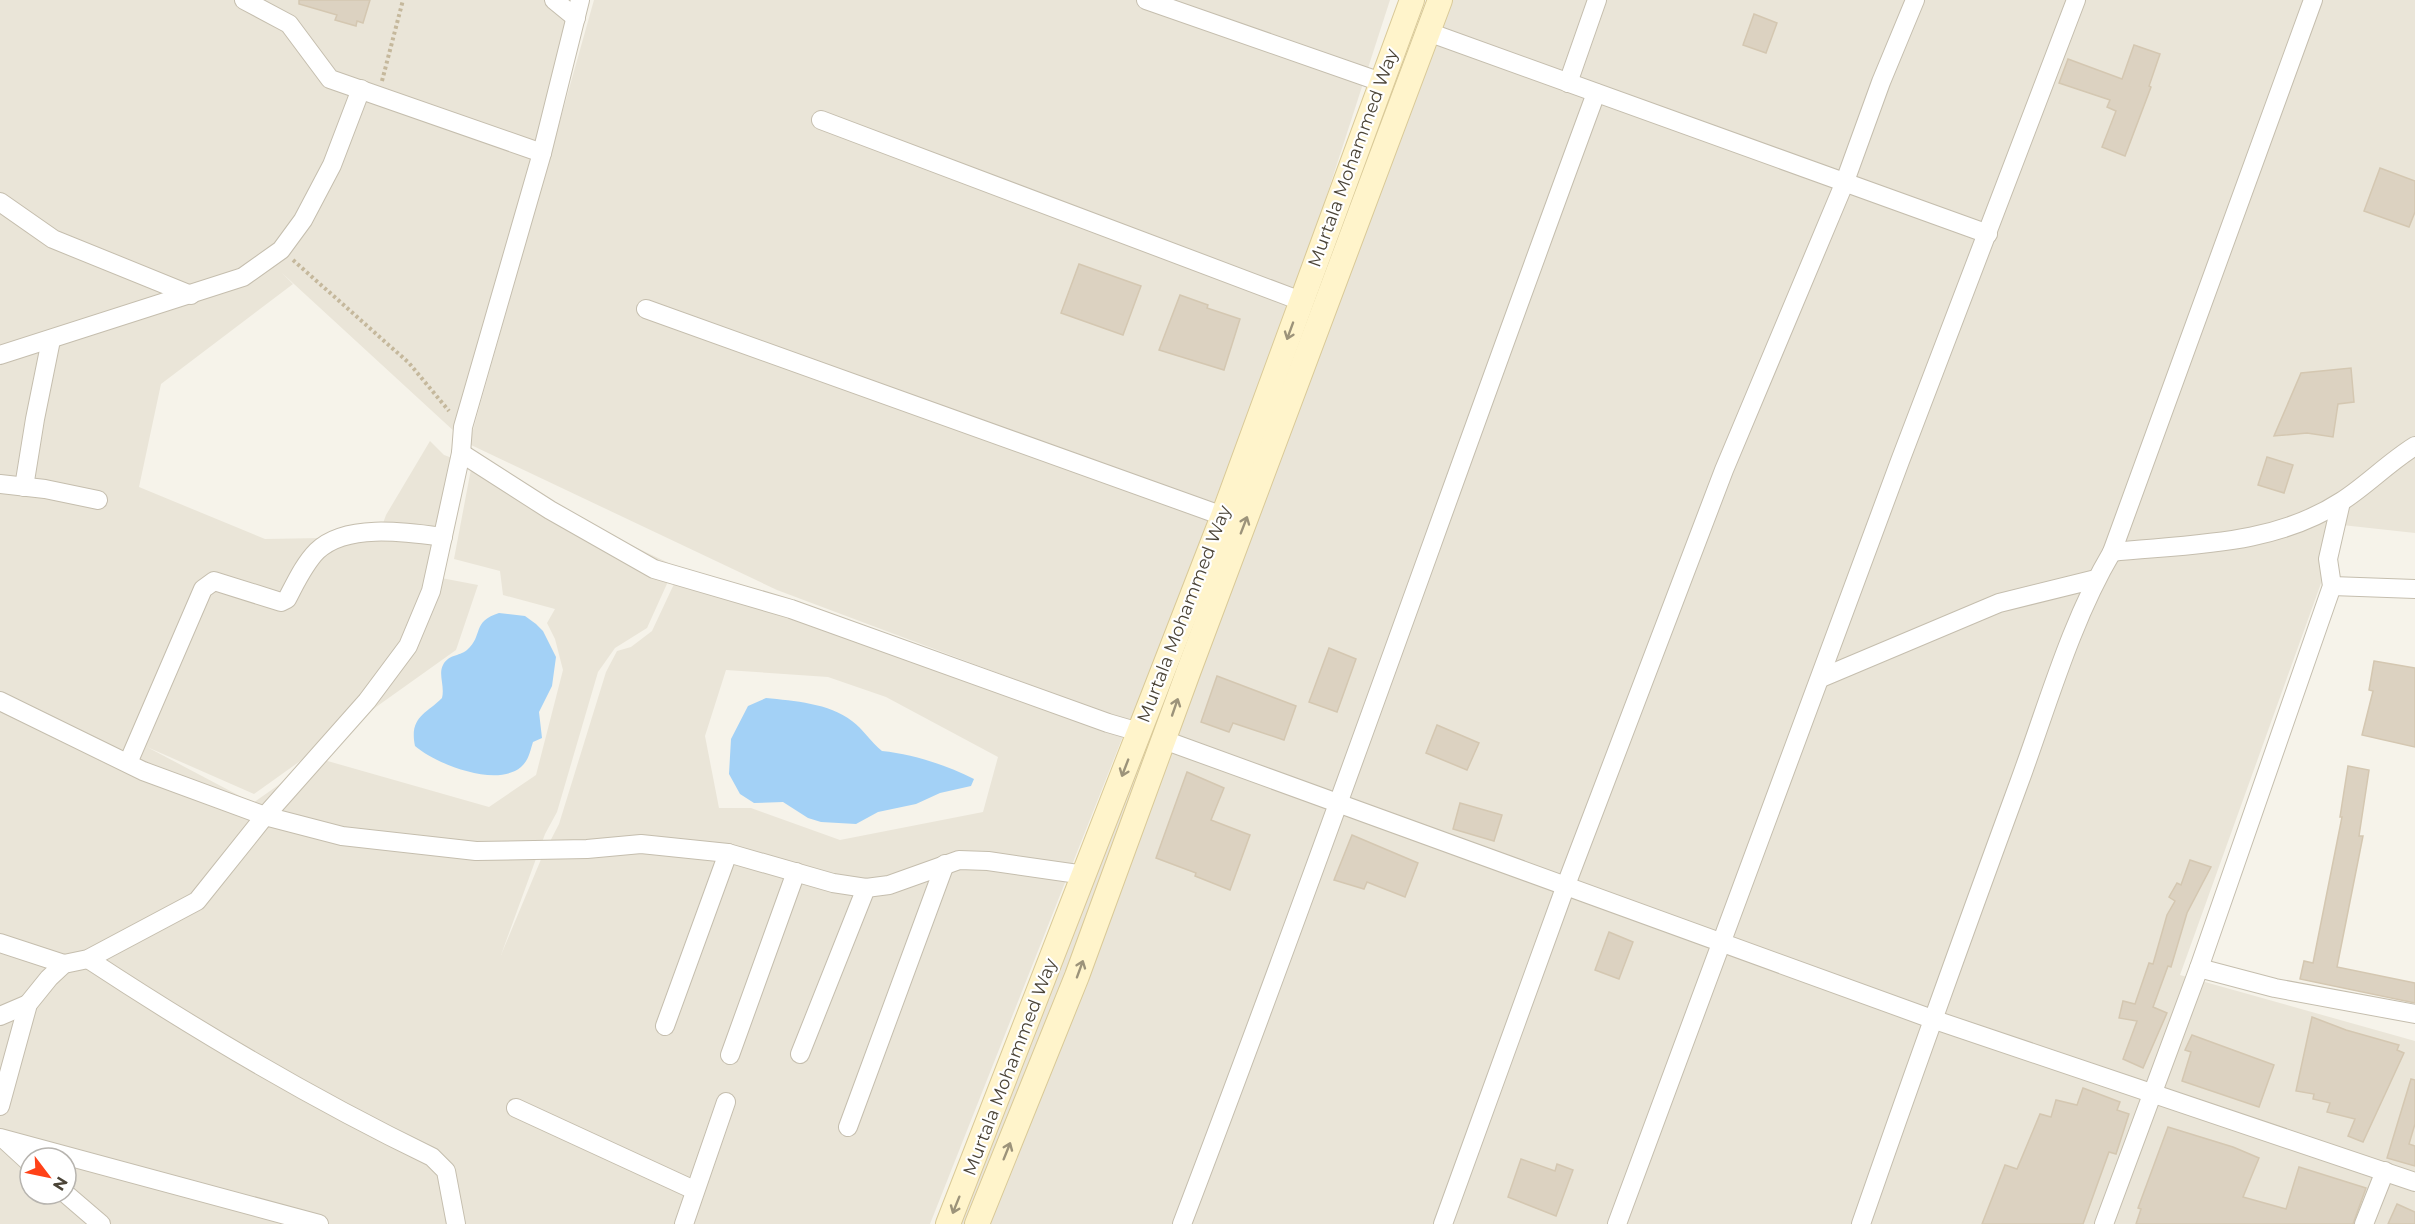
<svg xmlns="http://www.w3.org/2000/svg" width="2415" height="1224" font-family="Montserrat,sans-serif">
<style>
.residential{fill:#eae5d8;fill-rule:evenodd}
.water{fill:#a3d1f6}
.building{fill:#dcd2c1;stroke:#d4c7b1;stroke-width:1.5}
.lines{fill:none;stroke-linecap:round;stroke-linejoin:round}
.minor-casing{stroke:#c5beae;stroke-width:20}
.secondary-casing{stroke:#d9c997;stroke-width:26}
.path{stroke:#c5b89c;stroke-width:4;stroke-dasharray:3 3;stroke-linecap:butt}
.minor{stroke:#fff;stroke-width:18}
.secondary{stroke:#fff4cb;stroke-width:24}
.oneway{stroke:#9c937a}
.labels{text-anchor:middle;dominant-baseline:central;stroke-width:4.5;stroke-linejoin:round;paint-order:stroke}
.street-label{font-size:18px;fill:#4b4437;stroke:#fff}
</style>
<rect width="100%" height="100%" fill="#f6f3ea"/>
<g class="residential">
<path d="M0,0H586L456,433L282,273L293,284L161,384L139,487L265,539L378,537L386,515L430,441L444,455L455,459L436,577L478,585L456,650L254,794L147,747L253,803L317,758L489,807L536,775L563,670L555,639L547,623L555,609L503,595L500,571L454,559L471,469L675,566L647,628L615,648L598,672L557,812L545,834L501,955L542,857L559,824L606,672L617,651L631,647L652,631L681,569L807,625L1123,736L930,1224H0ZM726,670L828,677L886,697L998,757L983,812L840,840L751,808H719L705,736ZM30,1158H66V1194H30Z"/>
<path d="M594,0H1390L1305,263L1131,723L777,590L469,444Z"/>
<path d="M1431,0H2415V533L2342,525L2180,975L2415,1041V1224H949Z"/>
</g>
<g class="water">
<path d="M499,613L525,616L536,624L543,631L556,657L552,686L539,712L542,738L533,742C530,751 529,760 521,767C496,788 436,764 415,746C409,717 426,714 442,698C445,686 438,674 443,665C449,654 458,657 467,650C484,635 471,622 499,613Z"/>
<path d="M766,698C794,701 829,703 852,721C863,729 871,742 882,751C913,754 946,765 974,779L971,786L940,793L916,804L878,812L856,824L821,822L808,818L783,802L754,803L740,794L729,774L731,739L748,706Z"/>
</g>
<g class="building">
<path d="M299,0H370L363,23L357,21L356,26L335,20L337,15L299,4Z"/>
<path d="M1754,14L1777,23L1766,53L1743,45Z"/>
<path d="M2134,45L2160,54L2149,86L2151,87L2125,156L2102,147L2116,111L2107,107L2110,100L2059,83L2068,59L2122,79Z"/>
<path d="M2380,168L2415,181V212L2409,227L2364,211Z"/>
<path d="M1079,264L1141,286L1123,335L1061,313Z"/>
<path d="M1180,295L1208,305L1207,308L1240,319L1224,370L1159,350Z"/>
<path d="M2351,368L2354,402L2338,404L2333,437L2307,433L2274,436L2301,373Z"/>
<path d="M2267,457L2293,465L2284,493L2258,485Z"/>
<path d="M1329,648L1356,659L1337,712L1309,702Z"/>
<path d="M2374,661L2415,668V747L2362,735L2373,691L2369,690Z"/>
<path d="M1217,676L1296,706L1284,740L1233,723L1229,732L1201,722Z"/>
<path d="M1437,725L1479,743L1467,770L1426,753Z"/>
<path d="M2348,766L2369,770L2359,836H2363L2337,967L2415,983V1003L2300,979L2304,961L2313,963L2342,817H2340Z"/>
<path d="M1187,772L1224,788L1211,820L1250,835L1230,890L1195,876L1196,873L1156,858Z"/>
<path d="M1460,803L1502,815L1494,841L1453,829Z"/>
<path d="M1352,835L1418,863L1405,897L1367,882L1364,889L1334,880Z"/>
<path d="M2190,860L2211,867L2187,913L2171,967L2168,966L2153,1007L2167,1013L2143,1068L2123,1059L2137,1021L2119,1018L2123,1001L2135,1004L2149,963L2153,964L2167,915L2175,901L2169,897L2177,883L2181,885Z"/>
<path d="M1609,932L1633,942L1619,979L1595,970Z"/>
<path d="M2312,1017L2346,1030L2399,1045L2397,1050L2404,1053L2363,1142L2348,1136L2355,1119L2327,1112L2330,1103L2313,1099L2314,1094L2296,1091Z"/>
<path d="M2192,1035L2274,1065L2259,1107L2182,1081L2191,1052L2185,1050Z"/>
<path d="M2411,1079L2415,1080V1124L2409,1144L2415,1146V1166L2387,1158Z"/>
<path d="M2083,1088L2120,1102L2117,1110L2129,1114L2116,1154L2109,1152L2083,1224H1982L2005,1165L2017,1169L2040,1114L2051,1117L2056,1100L2077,1105Z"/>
<path d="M2168,1127L2233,1147L2259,1158L2243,1197L2286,1209L2299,1167L2366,1188L2353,1224H2136L2141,1209L2138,1208Z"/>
<path d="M1521,1159L1555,1171L1557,1164L1573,1170L1556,1216L1508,1197Z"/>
<path d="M2397,1204L2415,1212V1224H2388Z"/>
</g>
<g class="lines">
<g class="minor-casing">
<g id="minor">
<path d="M244,0L289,24L330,79L542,153"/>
<path d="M554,0L576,18"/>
<path d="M1146,0L1381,82"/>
<path d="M1428,32L1988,234"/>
<path d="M1568,83L1597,0"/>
<path d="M821,120L1301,301"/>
<path d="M0,202L53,239L191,295"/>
<path d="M646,309L1223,516"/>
<path d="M0,355L243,277L281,250L303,220L332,165L361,89"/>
<path d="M461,453L550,510L654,569L791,609L1108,723L1139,732"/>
<path d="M0,484L45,489L98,500"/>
<path d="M24,487L35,419L51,340"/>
<path d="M2112,552C2190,544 2273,546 2342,501C2367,485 2389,462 2415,446"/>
<path d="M2332,586L2415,589"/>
<path d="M1821,678L1999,603L2096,579"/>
<path d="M0,701L143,771L265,816L342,836L476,851L587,849L641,844L728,853L833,883L866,888L889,885L959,860L988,861L1085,875"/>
<path d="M1164,740L1932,1019L2415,1182"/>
<path d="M128,763L203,589L214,581L281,602L287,599C295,584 304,564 317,551C346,523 406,532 443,537"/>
<path d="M0,943L64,964"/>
<path d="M88,959C199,1032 312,1099 432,1157L446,1171L456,1224"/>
<path d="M2199,968L2275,988L2415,1014"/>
<path d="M0,1016L28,1004"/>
<path d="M665,1026L728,853"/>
<path d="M800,1054L866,888"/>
<path d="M730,1055L796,872"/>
<path d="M0,1106L28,1004L49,978L64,964L88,959L197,901L265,816L367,701L408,646L431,591L461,453L463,427L542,153L580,0"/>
<path d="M516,1108L694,1190"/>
<path d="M848,1127L945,864"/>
<path d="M0,1138L319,1224"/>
<path d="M6,1141L30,1163"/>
<path d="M66,1194L101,1224"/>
<path d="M684,1224L726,1102"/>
<path d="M1182,1224C1325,849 1457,469 1596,93"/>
<path d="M1443,1224L1566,885L1724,470L1844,184L1881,82L1915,0"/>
<path d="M1617,1224L1900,461L2076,0"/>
<path d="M1861,1224C1912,1077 1965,930 2019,783C2047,707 2071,621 2112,552L2313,0"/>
<path d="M2104,1224L2199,968L2332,586L2328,559L2341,502"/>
<path d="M2364,1224L2385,1171"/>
</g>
</g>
<g class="secondary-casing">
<g id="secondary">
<path d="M948,1224L1223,516L1412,0"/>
<path d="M977,1224L1077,976L1189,670L1440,0"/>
</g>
</g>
<g class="path">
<path d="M382,81L403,0"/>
<path d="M293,260L409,363L449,411"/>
</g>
<use href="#minor" class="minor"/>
<use href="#secondary" class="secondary"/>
</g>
<defs><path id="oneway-shaft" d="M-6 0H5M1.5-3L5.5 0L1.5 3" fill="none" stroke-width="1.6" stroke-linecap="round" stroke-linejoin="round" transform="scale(1.5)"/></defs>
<g class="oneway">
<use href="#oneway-shaft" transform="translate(1290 331) rotate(110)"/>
<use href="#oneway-shaft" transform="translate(1244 525) rotate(-69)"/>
<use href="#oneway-shaft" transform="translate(1175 707) rotate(-71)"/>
<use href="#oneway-shaft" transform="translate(1125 768) rotate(111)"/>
<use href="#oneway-shaft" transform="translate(1080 969) rotate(-70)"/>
<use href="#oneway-shaft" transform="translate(1007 1151) rotate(-68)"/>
<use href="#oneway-shaft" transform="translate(956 1205) rotate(112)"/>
</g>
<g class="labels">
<g class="street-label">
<text transform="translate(1353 158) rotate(-70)">Murtala Mohammed Way</text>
<text transform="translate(1184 614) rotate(-69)">Murtala Mohammed Way</text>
<text transform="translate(1010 1067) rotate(-69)">Murtala Mohammed Way</text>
</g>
</g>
<g transform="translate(48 1176) rotate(122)"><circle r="28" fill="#ffffff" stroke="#b7b4af" stroke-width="1.5"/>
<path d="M0-4.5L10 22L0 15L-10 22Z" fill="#ff4218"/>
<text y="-9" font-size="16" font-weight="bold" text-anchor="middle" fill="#4b4437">N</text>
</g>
</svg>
